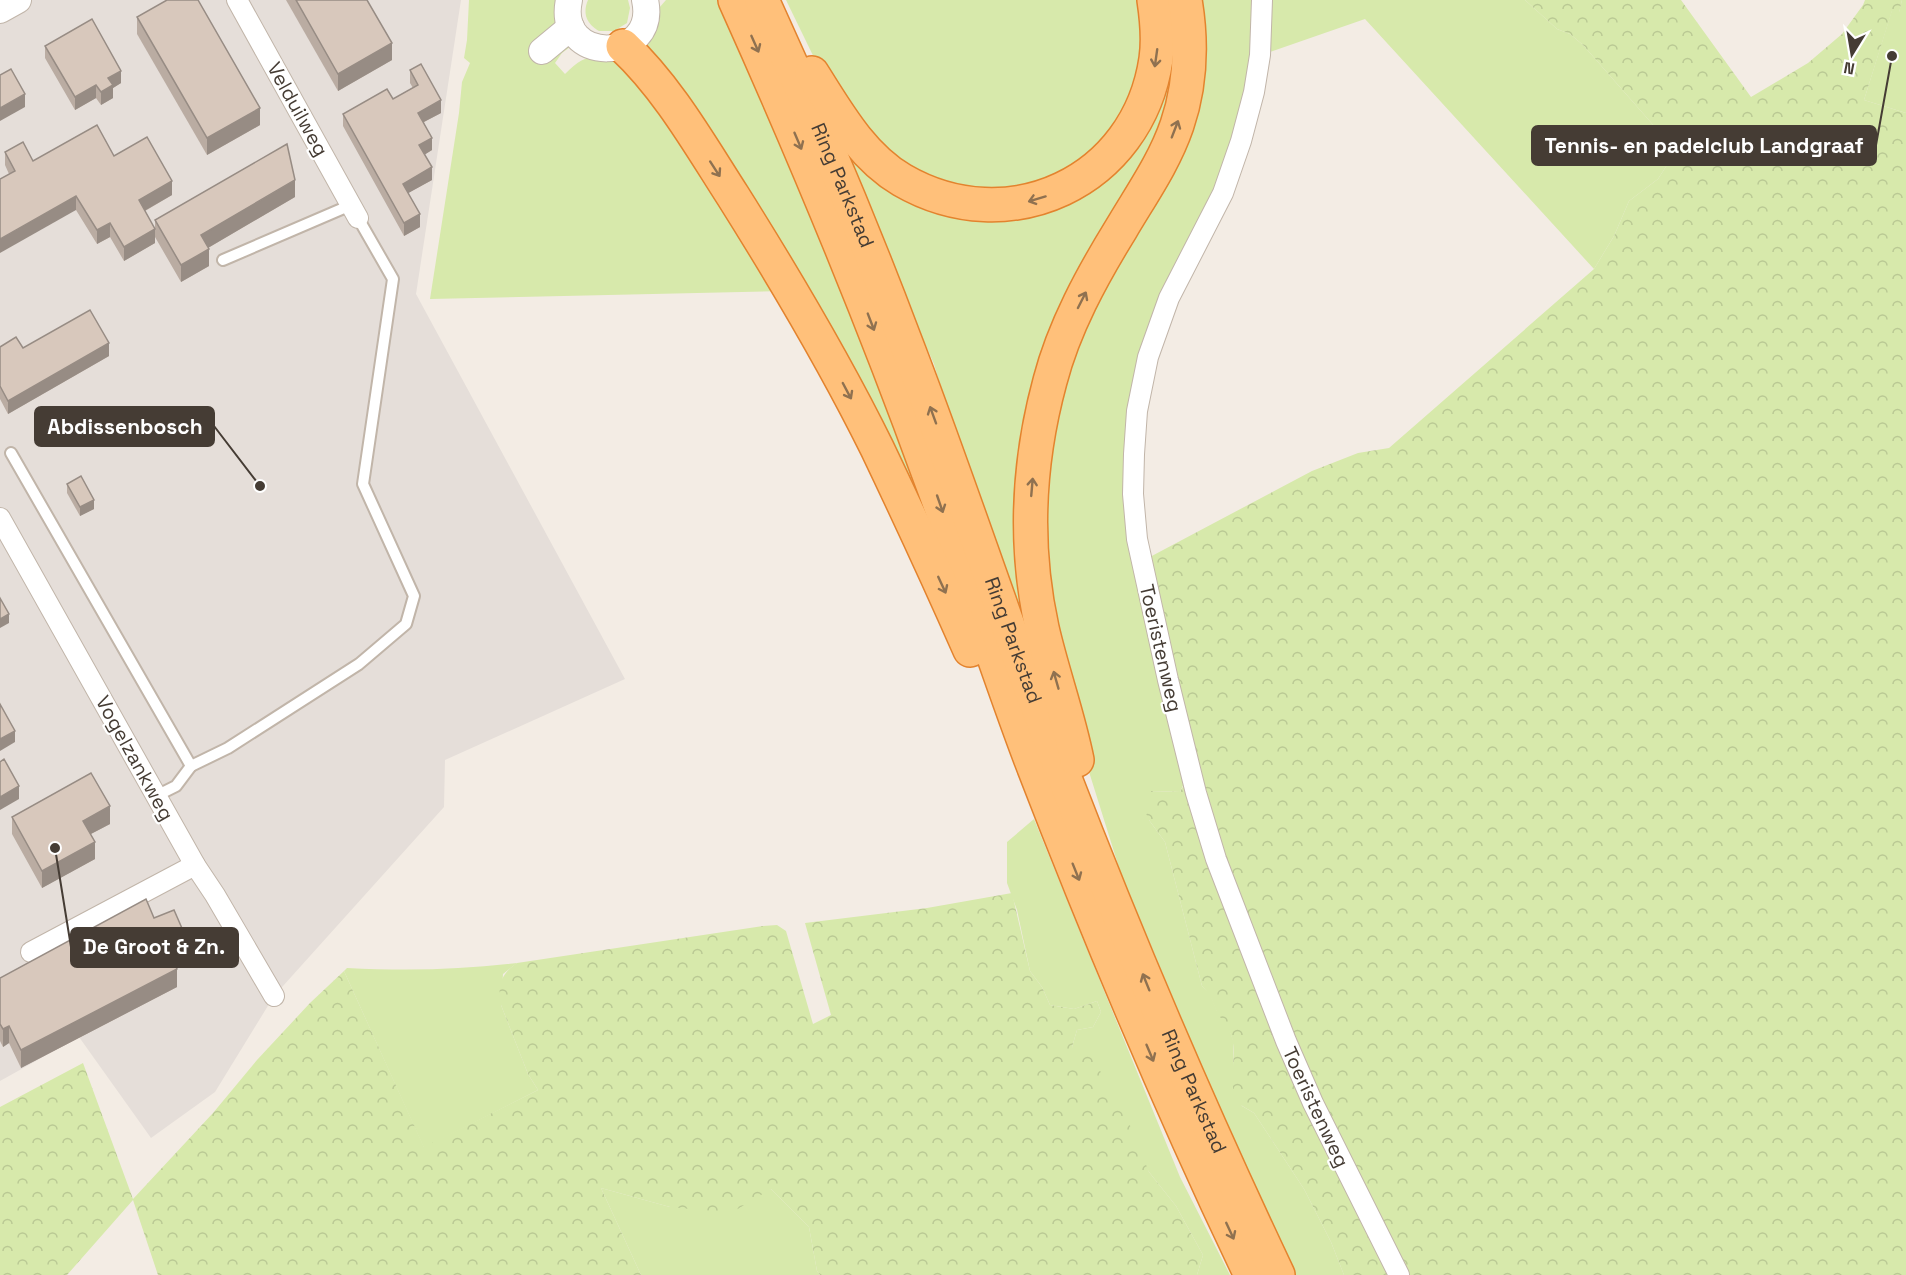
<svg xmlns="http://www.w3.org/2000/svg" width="1906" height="1275" font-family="'Space Grotesk',sans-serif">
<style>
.industrial{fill:#e5ded9}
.green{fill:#d7e9ab}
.forest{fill:url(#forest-crowns)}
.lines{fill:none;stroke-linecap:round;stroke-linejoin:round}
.service-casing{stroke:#c1b5a9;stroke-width:14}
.minor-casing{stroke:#c1b5a9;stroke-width:22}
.tertiary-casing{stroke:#c1b5a9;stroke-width:28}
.trunk-casing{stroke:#e3832e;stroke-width:36}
.service{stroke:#fff;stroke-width:10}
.minor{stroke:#fff;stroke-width:20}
.tertiary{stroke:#fff;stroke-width:26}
.trunk{stroke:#ffc07a;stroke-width:33}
.wall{fill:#baaca2}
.shaded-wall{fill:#978c84}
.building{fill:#d8c8bc;stroke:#978c84;stroke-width:1.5}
.oneway{stroke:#8f7150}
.labels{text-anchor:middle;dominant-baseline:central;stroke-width:4.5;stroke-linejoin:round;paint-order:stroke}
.street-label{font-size:20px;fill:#453c34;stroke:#fff}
.leader{fill:none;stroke:#453c34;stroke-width:2}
.callout-dot{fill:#453c34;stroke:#fff;stroke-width:2}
.callout{fill:#453c34;stroke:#453c34;stroke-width:2}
.callout-label{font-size:21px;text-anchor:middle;font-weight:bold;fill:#fff}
</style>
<defs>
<pattern id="forest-crowns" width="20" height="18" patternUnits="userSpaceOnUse" patternTransform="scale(1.5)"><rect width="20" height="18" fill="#d7e9ab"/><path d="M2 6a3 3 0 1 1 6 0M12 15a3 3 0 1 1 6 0" fill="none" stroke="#bac994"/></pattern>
</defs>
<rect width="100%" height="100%" fill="#f3ece4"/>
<path class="industrial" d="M0,0H461L416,294L625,679L445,760L444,807L274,996L215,1092L151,1138L79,1037L0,1081Z"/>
<g class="green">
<path d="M469,0H562L566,41L570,47L562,53L555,63L565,74C589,50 595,57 626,62L785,291L430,299L459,113L462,82L470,63L464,58L467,40Z"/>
<path d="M588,0H628L630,8L627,23L614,31H599C587,24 582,14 588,0Z"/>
<path d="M666,0H719L769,98L979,643L637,46L659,8Z"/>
<path d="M786,0H1147L1151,50L1104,152L1009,198L902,173L821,72Z"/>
<path d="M1191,0H1254L1253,31L1245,100L1214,193L1177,262L1127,452L1185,781L1180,792L1150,791L1149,820L1165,842L1202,986L1210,994L1217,1011L1228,1026L1233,1040L1234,1083L1242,1106L1254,1113L1304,1189L1331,1242L1344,1275H1289L1121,874L1080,743L1039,573L1051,400L1159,174Z"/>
<path d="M1269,0H1525L1557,29L1570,34L1583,45L1676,151L1658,179L1629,201L1614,236L1594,269L1365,19L1267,53Z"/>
<path d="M1902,0H1906V113L1864,100L1892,10L1899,12Z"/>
<path d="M1163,15L1181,85L1029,455L1067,736L965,471L934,364L817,100L941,204L1097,174Z"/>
<path d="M1034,819L1180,1177L1230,1275H1197L1203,1255L1176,1206L1149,1172L1072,1047L1077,1030L1093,1027L1101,1012L1097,1001L1074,1009L1050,1005L1042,987L1030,971L1017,910L1007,883V842Z"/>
<path d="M517,963L503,974L501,1005L528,1074L538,1090L424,1148L344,971L347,968C404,971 461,970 517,963Z"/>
<path d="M601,1188L670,1207L771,1189L809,1227L817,1271L820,1275H641Z"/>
</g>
<g class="forest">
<path d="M1525,0H1681L1751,97L1808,63L1842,34L1863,5L1865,0H1902L1899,13L1892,11L1864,100L1906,113V1275H1344L1331,1242L1304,1189L1254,1113C1248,1109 1239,1106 1236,1098C1228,1081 1237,1057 1232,1038C1229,1027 1221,1020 1216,1010C1212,1000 1210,994 1202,986L1165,842L1149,820L1140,800L1150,791L1180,792L1191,772L1148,558L1312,471L1358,453L1389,448L1594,269L1614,236L1629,201L1658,179L1676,151L1583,45L1570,34L1557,29Z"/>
<path d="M1012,893L1030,971L1042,987L1050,1005L1074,1009L1097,1001L1101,1012L1093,1027L1077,1030L1072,1047L1093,1058L1129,1123L1149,1172L1176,1206L1203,1255L1197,1275H820L817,1271L809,1227L771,1189L731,1213L670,1207L601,1188L641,1275H158L133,1200L67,1275H0V1107L83,1063L133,1199L213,1113L257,1060L310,1003L344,971L424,1147L538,1090L528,1074L501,1005C497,985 501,974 517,963L763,926L777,925L786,931L813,1024L831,1015L805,923L927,908Z"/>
</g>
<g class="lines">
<g class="service-casing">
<g id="service">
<path d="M223,260L351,205"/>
<path d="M11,453L191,766L228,748L359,664L406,624L414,596L363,484L393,279L358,218"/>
<path d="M156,796L176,786L191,766"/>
</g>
</g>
<g class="minor-casing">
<g id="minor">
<path d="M237,0L358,218"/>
<path d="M1262,0L1260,55L1254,92L1241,141L1223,193L1169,298L1148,357L1137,411L1134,454L1133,494L1137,539L1168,680L1196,793L1216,859L1286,1041L1313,1103L1399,1275"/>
<path d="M0,518L195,865L215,895L274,996"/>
<path d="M31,952L195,865"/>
</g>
</g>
<g class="tertiary-casing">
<g id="tertiary">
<path d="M569,0C555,65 659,64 645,0"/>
<path d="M0,10L18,0"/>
<path d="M542,51L571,27"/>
</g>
</g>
<g class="trunk-casing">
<g id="trunk">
<path d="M735,0C806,158 872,317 931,480C966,573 996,667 1031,760C1098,934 1170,1106 1251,1275"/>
<path id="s1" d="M762,0C813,111 861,224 904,338C949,454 988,572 1031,689C1105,888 1187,1083 1278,1275"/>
<path d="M623,46C668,88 700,145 733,196C784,277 834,361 877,448C909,515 940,582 970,650"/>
<path d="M812,73C837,112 861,156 902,180C1009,242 1138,182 1156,59C1159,39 1157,20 1154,0"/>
<path d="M1077,760C1068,715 1052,672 1042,628C1024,546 1028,462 1050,381C1064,327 1092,276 1121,229C1141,195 1164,163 1177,125C1191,84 1192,42 1185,0"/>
</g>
</g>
<use href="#service" class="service"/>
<use href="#minor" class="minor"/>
<use href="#tertiary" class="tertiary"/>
<use href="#trunk" class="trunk"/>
</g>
<g class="wall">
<path d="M286,0H367L392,60L338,91Z"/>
<path d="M137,17L260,125L207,155L137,34Z"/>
<path d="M45,46L121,83L113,88V98L101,105L96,98L75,110L45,58Z"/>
<path d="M410,70L441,113L424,122L432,150L424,155L432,180L408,193L420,227L404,236L343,126V114L393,99L413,88L410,83Z"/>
<path d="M5,152L33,161L114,156L172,195L145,211L155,243L124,261L110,237L97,244L76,210L9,174L5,165Z"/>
<path d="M295,197L208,248L209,266L181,282L155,237V220Z"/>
<path d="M0,347L23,348L109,356L8,414L0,399Z"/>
<path d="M67,484L94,509L80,516L67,493Z"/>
<path d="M12,817L110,824L91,834L95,859L42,888L12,834Z"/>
<path d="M154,918L188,959L175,965L177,987L21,1068L9,1043L3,1047L0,1041V978Z"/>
</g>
<g class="shaded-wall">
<path d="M392,43V60L338,91V74Z"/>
<path d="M121,71V83L113,88V98L101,105V92L108,78Z"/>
<path d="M96,85V98L75,110V97Z"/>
<path d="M25,94V107L0,121V108Z"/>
<path d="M441,100V113L418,125V113Z"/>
<path d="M260,108V125L207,155V138Z"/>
<path d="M432,138V150L419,158V145Z"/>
<path d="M432,167V180L403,196V184Z"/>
<path d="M295,180V197L201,252V235Z"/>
<path d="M172,181V195L139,214V200Z"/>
<path d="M76,196V210L0,253V239Z"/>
<path d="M420,214V227L404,236V223Z"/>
<path d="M110,223V237L97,244V230Z"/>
<path d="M155,229V243L124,261V247Z"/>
<path d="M209,249V266L181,282V265Z"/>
<path d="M109,343V356L8,414V401Z"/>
<path d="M94,500V509L80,516V507Z"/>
<path d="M9,614V623L0,628V619Z"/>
<path d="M15,731V742L0,751V739Z"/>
<path d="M19,786V799L0,810V797Z"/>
<path d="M110,806V824L83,838V821Z"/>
<path d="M95,842V859L42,888V871Z"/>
<path d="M188,942V959L168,967V950Z"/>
<path d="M177,969V987L21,1068V1050Z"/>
<path d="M9,1026V1043L3,1047V1029Z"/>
</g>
<g class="building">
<path d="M167,0H198L260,108L207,138L137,17Z"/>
<path d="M296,0H367L392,43L338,74Z"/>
<path d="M92,19L121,71L108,78L113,85L101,92L96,85L75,97L45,46Z"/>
<path d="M421,64L441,100L418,113L432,138L419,145L432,167L403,184L420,214L404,223L343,114L387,89L393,99L418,85L410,70Z"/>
<path d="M11,69L25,94L0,108V75Z"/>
<path d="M97,125L114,156L147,137L172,181L139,200L155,229L124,247L110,223L97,230L76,196L0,239V179L15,171L5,152L23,142L33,161Z"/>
<path d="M287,144L295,180L201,235L209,249L181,265L155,220Z"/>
<path d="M90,310L109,343L8,401L0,386V347L16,337L23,348Z"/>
<path d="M81,476L94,500L80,507L67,484Z"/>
<path d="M0,598L9,614L0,619Z"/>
<path d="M0,704L15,731L0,739Z"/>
<path d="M4,759L19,786L0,797V762Z"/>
<path d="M91,773L110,806L83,821L95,842L42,871L12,817Z"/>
<path d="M146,899L154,918L174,910L188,942L168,950L177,969L21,1050L9,1026L3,1029L0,1024V978Z"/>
</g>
<defs><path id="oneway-shaft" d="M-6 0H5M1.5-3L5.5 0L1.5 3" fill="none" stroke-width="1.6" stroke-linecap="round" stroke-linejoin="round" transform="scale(1.5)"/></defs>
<g class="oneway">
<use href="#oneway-shaft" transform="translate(755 44) rotate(66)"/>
<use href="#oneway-shaft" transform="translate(1156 58) rotate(98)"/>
<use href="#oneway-shaft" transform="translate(1175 129) rotate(-69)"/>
<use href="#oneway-shaft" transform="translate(798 141) rotate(67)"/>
<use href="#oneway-shaft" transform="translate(715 169) rotate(57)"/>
<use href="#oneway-shaft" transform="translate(1037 199) rotate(163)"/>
<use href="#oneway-shaft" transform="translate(1082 300) rotate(-63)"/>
<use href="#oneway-shaft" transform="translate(871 322) rotate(69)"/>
<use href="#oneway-shaft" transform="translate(847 391) rotate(62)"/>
<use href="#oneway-shaft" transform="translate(933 415) rotate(-110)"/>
<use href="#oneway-shaft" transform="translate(1032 487) rotate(-85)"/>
<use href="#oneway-shaft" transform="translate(940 504) rotate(71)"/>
<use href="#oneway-shaft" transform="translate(942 585) rotate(65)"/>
<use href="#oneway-shaft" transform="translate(1056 680) rotate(-106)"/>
<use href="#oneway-shaft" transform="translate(1076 872) rotate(68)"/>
<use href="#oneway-shaft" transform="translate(1146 982) rotate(-112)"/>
<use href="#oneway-shaft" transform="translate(1150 1053) rotate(67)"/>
<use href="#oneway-shaft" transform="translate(1230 1231) rotate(65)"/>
</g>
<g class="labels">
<g class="street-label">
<text transform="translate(298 109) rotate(61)">Velduilweg</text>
<text stroke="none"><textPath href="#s1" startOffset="202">Ring Parkstad</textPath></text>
<text stroke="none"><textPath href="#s1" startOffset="688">Ring Parkstad</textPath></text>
<text transform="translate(1161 648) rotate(77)">Toeristenweg</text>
<text transform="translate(135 758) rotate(61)">Vogelzankweg</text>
<text stroke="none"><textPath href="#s1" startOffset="1174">Ring Parkstad</textPath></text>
<text transform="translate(1316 1107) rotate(65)">Toeristenweg</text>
</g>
</g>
<path class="leader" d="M1892 56L1876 145M260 486L214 426M55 848L71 947"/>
<g class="callout-dot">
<circle cx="1892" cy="56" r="6"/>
<circle cx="260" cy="486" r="6"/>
<circle cx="55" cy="848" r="6"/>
</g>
<g class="callout">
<rect x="1532" y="126" width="344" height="39" rx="6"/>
<rect x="35" y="407" width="179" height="39" rx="6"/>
<rect x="71" y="928" width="167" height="39" rx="6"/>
</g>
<g class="callout-label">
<text x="1704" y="153">Tennis- en padelclub Landgraaf</text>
<text x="125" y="434">Abdissenbosch</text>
<text x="154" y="954">De Groot &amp; Zn.</text>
</g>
<g transform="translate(1852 54) rotate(191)" stroke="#ffffff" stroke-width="4.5" paint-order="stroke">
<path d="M0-4.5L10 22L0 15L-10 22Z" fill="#453c34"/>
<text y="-9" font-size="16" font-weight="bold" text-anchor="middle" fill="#453c34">N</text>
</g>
</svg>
